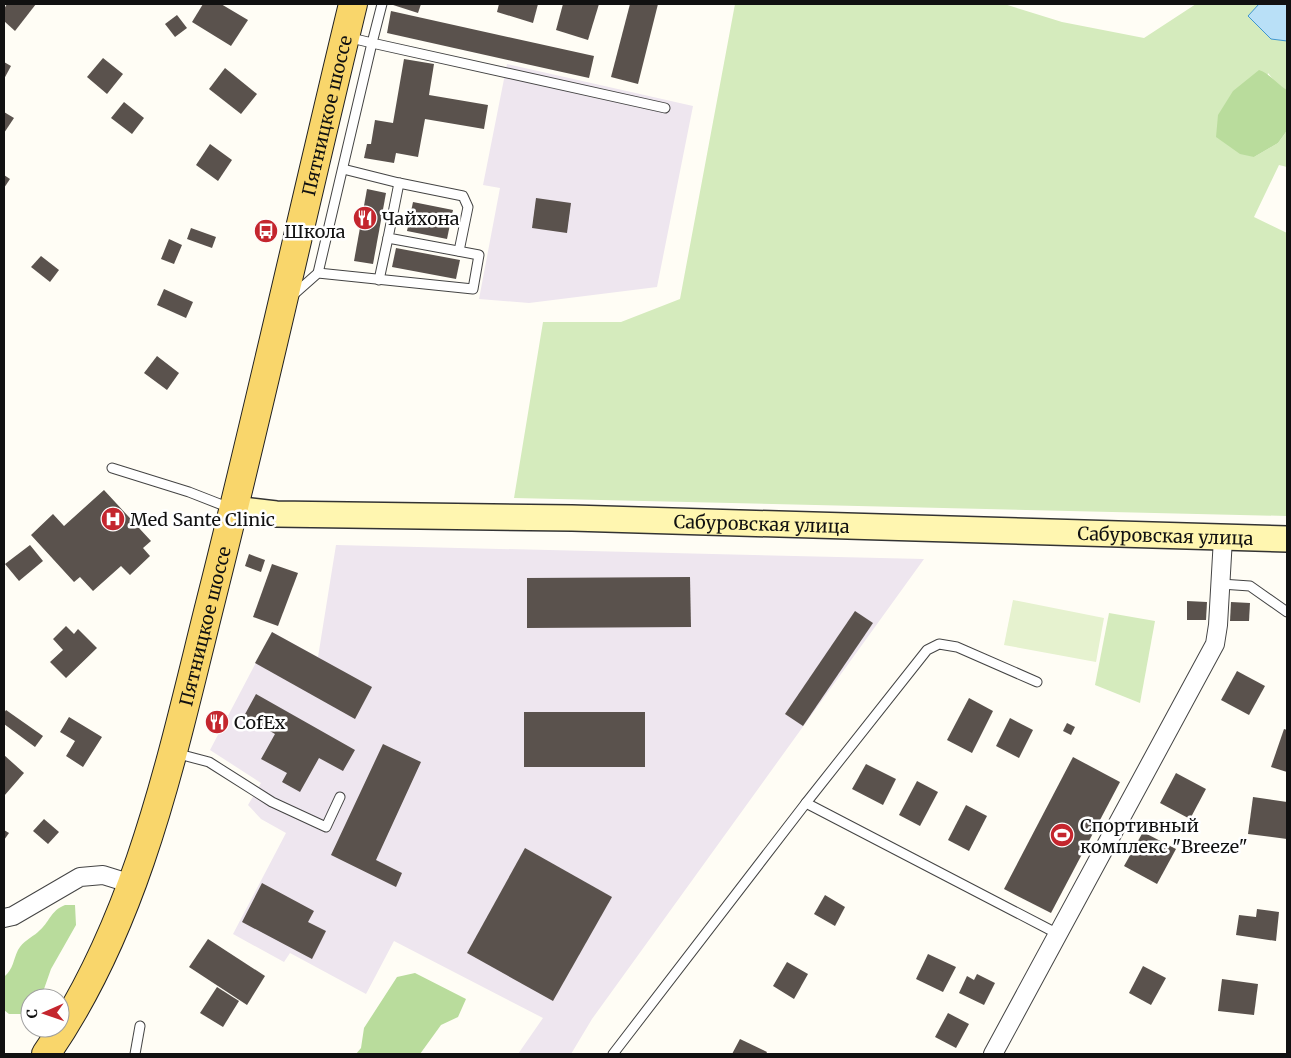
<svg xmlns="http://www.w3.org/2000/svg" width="1291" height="1058" font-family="Merriweather,serif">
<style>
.industrial{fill:#eee6ef}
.green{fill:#d5ebbd}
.forest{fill:#b9dc9c}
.pitch{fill:#e6f2cf}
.water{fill:#b9e0f7;stroke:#3f96cf}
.building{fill:#5a524d}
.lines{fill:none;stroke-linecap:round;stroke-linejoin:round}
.lane-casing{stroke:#444;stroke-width:11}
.street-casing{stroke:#444;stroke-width:20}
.secondary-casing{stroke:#333;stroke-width:28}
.primary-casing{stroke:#222;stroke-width:30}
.lane{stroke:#fff;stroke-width:9}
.street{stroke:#fff;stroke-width:18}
.secondary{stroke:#fff6b0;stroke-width:25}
.primary{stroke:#f9d66b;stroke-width:28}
.labels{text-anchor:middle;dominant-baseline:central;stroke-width:5;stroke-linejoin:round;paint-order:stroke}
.street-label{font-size:18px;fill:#111;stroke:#fff}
.poi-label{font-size:18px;fill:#111;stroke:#fff;text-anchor:start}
</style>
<rect width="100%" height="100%" fill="#fffdf5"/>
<g class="industrial">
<path d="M507,64L693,106L657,287L529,303L479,299L500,188L483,185Z"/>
<path d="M336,545L924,559L592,1019L571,1054H518L543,1018L394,941L366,994L290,953L284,962L233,934L286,833L261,819L248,805L261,783L210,750L272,632L318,657Z"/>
</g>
<g class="green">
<path d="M735,4H1004L1062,22L1144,38L1196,4H1259L1249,17L1271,39L1287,41V90L1277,84L1268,73L1254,157L1278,143L1286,132L1287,112V167L1279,165L1254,217L1287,233V516L514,498L543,322H621L680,299Z"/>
<path d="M1109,613L1155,621L1140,703L1095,685Z"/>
</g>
<g class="forest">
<path d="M1259,70C1271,74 1276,84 1287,90L1286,132L1278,143L1254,157L1240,154L1216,137L1218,115L1233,91Z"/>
<path d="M65,905H75L76,925L51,969L44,989L38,998H30L29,1014H9L4,1010V977C14,968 13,960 18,950C23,941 31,938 38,932C50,922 50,911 65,905Z"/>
<path d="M415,973L466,999L458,1017L441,1025L420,1054H356L361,1048L364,1028L397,977Z"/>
</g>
<path class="pitch" d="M1013,600L1104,618L1096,662L1004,645Z"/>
<path class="water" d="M1259,4H1287V41L1271,39L1248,16Z"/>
<g class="building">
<path d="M7,4H36L15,31L4,21V9Z"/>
<path d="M203,4H221L248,20L231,46L192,22Z"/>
<path d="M390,4H421L418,13Z"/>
<path d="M499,4H538L533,23L497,12Z"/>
<path d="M563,4H599L588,40L556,30Z"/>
<path d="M630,4H658L638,84L611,77Z"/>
<path d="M391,11L594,56L589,78L387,33Z"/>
<path d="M177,15L187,28L175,37L165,24Z"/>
<path d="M103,58L123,74L107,94L87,77Z"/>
<path d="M404,59L434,64L429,95L488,105L484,129L425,119L418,157L396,153L394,163L364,158L367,144H371L375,120L393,123Z"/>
<path d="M4,62L11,66L4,79Z"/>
<path d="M225,68L257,94L241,114L209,89Z"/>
<path d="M124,102L144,118L132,134L111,118Z"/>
<path d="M4,112L14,118L4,133Z"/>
<path d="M210,144L232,160L218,181L196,165Z"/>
<path d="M4,175L10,179L4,188Z"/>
<path d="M367,189L386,193L373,264L354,261Z"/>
<path d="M536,198L571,203L567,233L532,228Z"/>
<path d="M413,202L453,210L447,239L407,231Z"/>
<path d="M191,228L216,237L212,248L187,239Z"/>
<path d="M169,239L182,245L174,264L161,259Z"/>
<path d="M396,248L460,260L456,279L392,267Z"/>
<path d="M41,256L59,270L50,282L31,267Z"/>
<path d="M164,289L193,302L186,318L157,305Z"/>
<path d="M157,356L179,373L167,390L144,373Z"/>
<path d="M104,490L151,541L143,548L150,556L130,575L121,566L93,591L80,577L74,582L31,535L53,514L64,526Z"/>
<path d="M30,545L43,561L19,581L5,564Z"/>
<path d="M249,554L265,560L261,572L245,566Z"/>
<path d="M272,564L298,573L278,626L253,617Z"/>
<path d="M690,577L691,627L527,628V578Z"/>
<path d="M1187,601L1207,602L1206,620H1187Z"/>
<path d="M1231,602L1250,603L1249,621H1230Z"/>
<path d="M855,611L873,623L803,726L785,714Z"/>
<path d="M66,626L74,634L78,629L97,648L66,678L50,662L63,650L53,639Z"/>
<path d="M272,632L372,687L355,719L255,663Z"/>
<path d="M1237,671L1265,686L1249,715L1221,700Z"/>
<path d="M256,694L355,750L343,771L319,758L300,792L282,782L287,773L261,759L275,734L244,716Z"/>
<path d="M969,698L993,711L972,753L947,740Z"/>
<path d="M6,710L43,736L35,747L4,724V713Z"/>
<rect x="524" y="712" width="121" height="55"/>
<path d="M69,717L102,737L83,767L66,756L75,741L60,732Z"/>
<path d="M1010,718L1033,730L1019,758L996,746Z"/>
<path d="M1067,723L1075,727L1071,735L1063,731Z"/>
<path d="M1284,729L1287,730V772L1271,767Z"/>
<path d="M383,744L421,762L376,860L402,873L396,887L331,855Z"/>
<path d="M4,755L24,773L4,796Z"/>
<path d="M1073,757L1120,782L1051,913L1004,889Z"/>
<path d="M866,764L896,779L883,805L852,789Z"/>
<path d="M1176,773L1206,789L1190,819L1160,803Z"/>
<path d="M917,781L938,792L920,826L899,815Z"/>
<path d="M1253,797L1287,802V839L1248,834Z"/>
<path d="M966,805L987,816L969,851L948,840Z"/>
<path d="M44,819L59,832L48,844L33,831Z"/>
<path d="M4,830L9,833L4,840Z"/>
<path d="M1143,832L1176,849L1157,884L1124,866Z"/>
<path d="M525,848L612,897L553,1001L467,953Z"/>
<path d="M262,883L314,911L308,922L326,931L312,959L242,922Z"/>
<path d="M825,895L845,907L835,926L814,914Z"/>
<path d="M1257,909L1279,912L1276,941L1236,935L1239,915L1256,917Z"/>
<path d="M208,939L265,976L247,1005L189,967Z"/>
<path d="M928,954L956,967L943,992L916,979Z"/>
<path d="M787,962L808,974L794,999L773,986Z"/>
<path d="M1143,966L1166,978L1151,1005L1129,993Z"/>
<path d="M977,974L995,983L984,1005L959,993L967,976L974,980Z"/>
<path d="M1222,979L1258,984L1254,1015L1218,1011Z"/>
<path d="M217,987L239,1001L223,1027L200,1013Z"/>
<path d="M948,1013L969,1024L956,1048L935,1037Z"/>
<path d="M740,1039L767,1052L766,1054H732Z"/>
</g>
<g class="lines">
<g class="lane-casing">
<g id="lane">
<path d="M382,4L372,43L665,108"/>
<path d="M343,169L399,183L463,196L468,207L459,251"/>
<path d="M318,273L372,43L347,37"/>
<path d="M379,280L388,238"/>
<path d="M292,296L318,273L473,289L479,255L388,238L399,183"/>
<path d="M112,468L189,492L230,508"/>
<path d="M1221,584L1250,586L1287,612"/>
<path d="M175,753L209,762L272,802L326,827L340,797"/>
<path d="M806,803L927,650L939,644L957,647L1037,682"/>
<path d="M135,1054L140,1026"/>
<path d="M613,1054L806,803L1058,934"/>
</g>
</g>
<g class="street-casing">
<g id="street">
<path d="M4,918L13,916L80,877L103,875L132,884"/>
<path d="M993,1054L1215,644L1218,625L1223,538"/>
</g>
</g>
<g class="secondary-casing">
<g id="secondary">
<path id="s1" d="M234,509L276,514L572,518L1287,539"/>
</g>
</g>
<g class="primary-casing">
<g id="primary">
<path id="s2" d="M46,1054C139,920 172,755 211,600C261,402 305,202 353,4"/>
</g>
</g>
<use href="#lane" class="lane"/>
<use href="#street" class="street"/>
<use href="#secondary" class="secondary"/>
<use href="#primary" class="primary"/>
</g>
<defs>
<g id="restaurant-disc" transform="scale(1.25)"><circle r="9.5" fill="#c4262e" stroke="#fff"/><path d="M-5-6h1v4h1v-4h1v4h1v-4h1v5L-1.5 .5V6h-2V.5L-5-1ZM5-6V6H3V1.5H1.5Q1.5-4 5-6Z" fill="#fff"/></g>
<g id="bus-disc" transform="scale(1.25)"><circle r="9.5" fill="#c4262e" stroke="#fff"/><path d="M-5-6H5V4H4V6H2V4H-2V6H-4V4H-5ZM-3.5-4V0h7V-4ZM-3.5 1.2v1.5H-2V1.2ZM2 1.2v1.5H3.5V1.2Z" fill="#fff"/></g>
<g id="hospital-disc" transform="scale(1.25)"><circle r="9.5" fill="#c4262e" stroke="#fff"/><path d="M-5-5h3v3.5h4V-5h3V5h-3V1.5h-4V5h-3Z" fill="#fff"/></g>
<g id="stadium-disc" transform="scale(1.25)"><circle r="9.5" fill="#c4262e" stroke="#fff"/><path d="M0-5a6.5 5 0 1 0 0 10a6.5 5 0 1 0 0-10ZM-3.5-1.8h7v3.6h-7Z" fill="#fff"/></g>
</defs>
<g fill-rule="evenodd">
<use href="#restaurant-disc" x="365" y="218"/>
<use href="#bus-disc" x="266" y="231"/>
<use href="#hospital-disc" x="113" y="519"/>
<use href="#restaurant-disc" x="217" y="722"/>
<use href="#stadium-disc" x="1062" y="835"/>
</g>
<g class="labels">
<g class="street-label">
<text stroke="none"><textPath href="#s2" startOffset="984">Пятницкое шоссе</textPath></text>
<text stroke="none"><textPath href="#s1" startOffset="528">Сабуровская улица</textPath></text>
<text stroke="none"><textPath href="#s1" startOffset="932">Сабуровская улица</textPath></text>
<text stroke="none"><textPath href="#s2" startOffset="459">Пятницкое шоссе</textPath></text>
</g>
<g class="poi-label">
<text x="382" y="218">Чайхона</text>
<text x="284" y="231">Школа</text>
<text x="130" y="519">Med Sante Clinic</text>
<text x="234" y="722">CofEx</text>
<text x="1080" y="825">Спортивный<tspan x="1080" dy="21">комплекс "Breeze"</tspan></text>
</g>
</g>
<rect width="1291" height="1058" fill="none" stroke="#111111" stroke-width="10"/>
<g transform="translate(45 1013) rotate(268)"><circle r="24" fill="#ffffff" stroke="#a0a0a0"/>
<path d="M0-4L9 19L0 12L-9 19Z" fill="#c4262e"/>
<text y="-8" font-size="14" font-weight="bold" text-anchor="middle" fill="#111111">С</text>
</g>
</svg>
